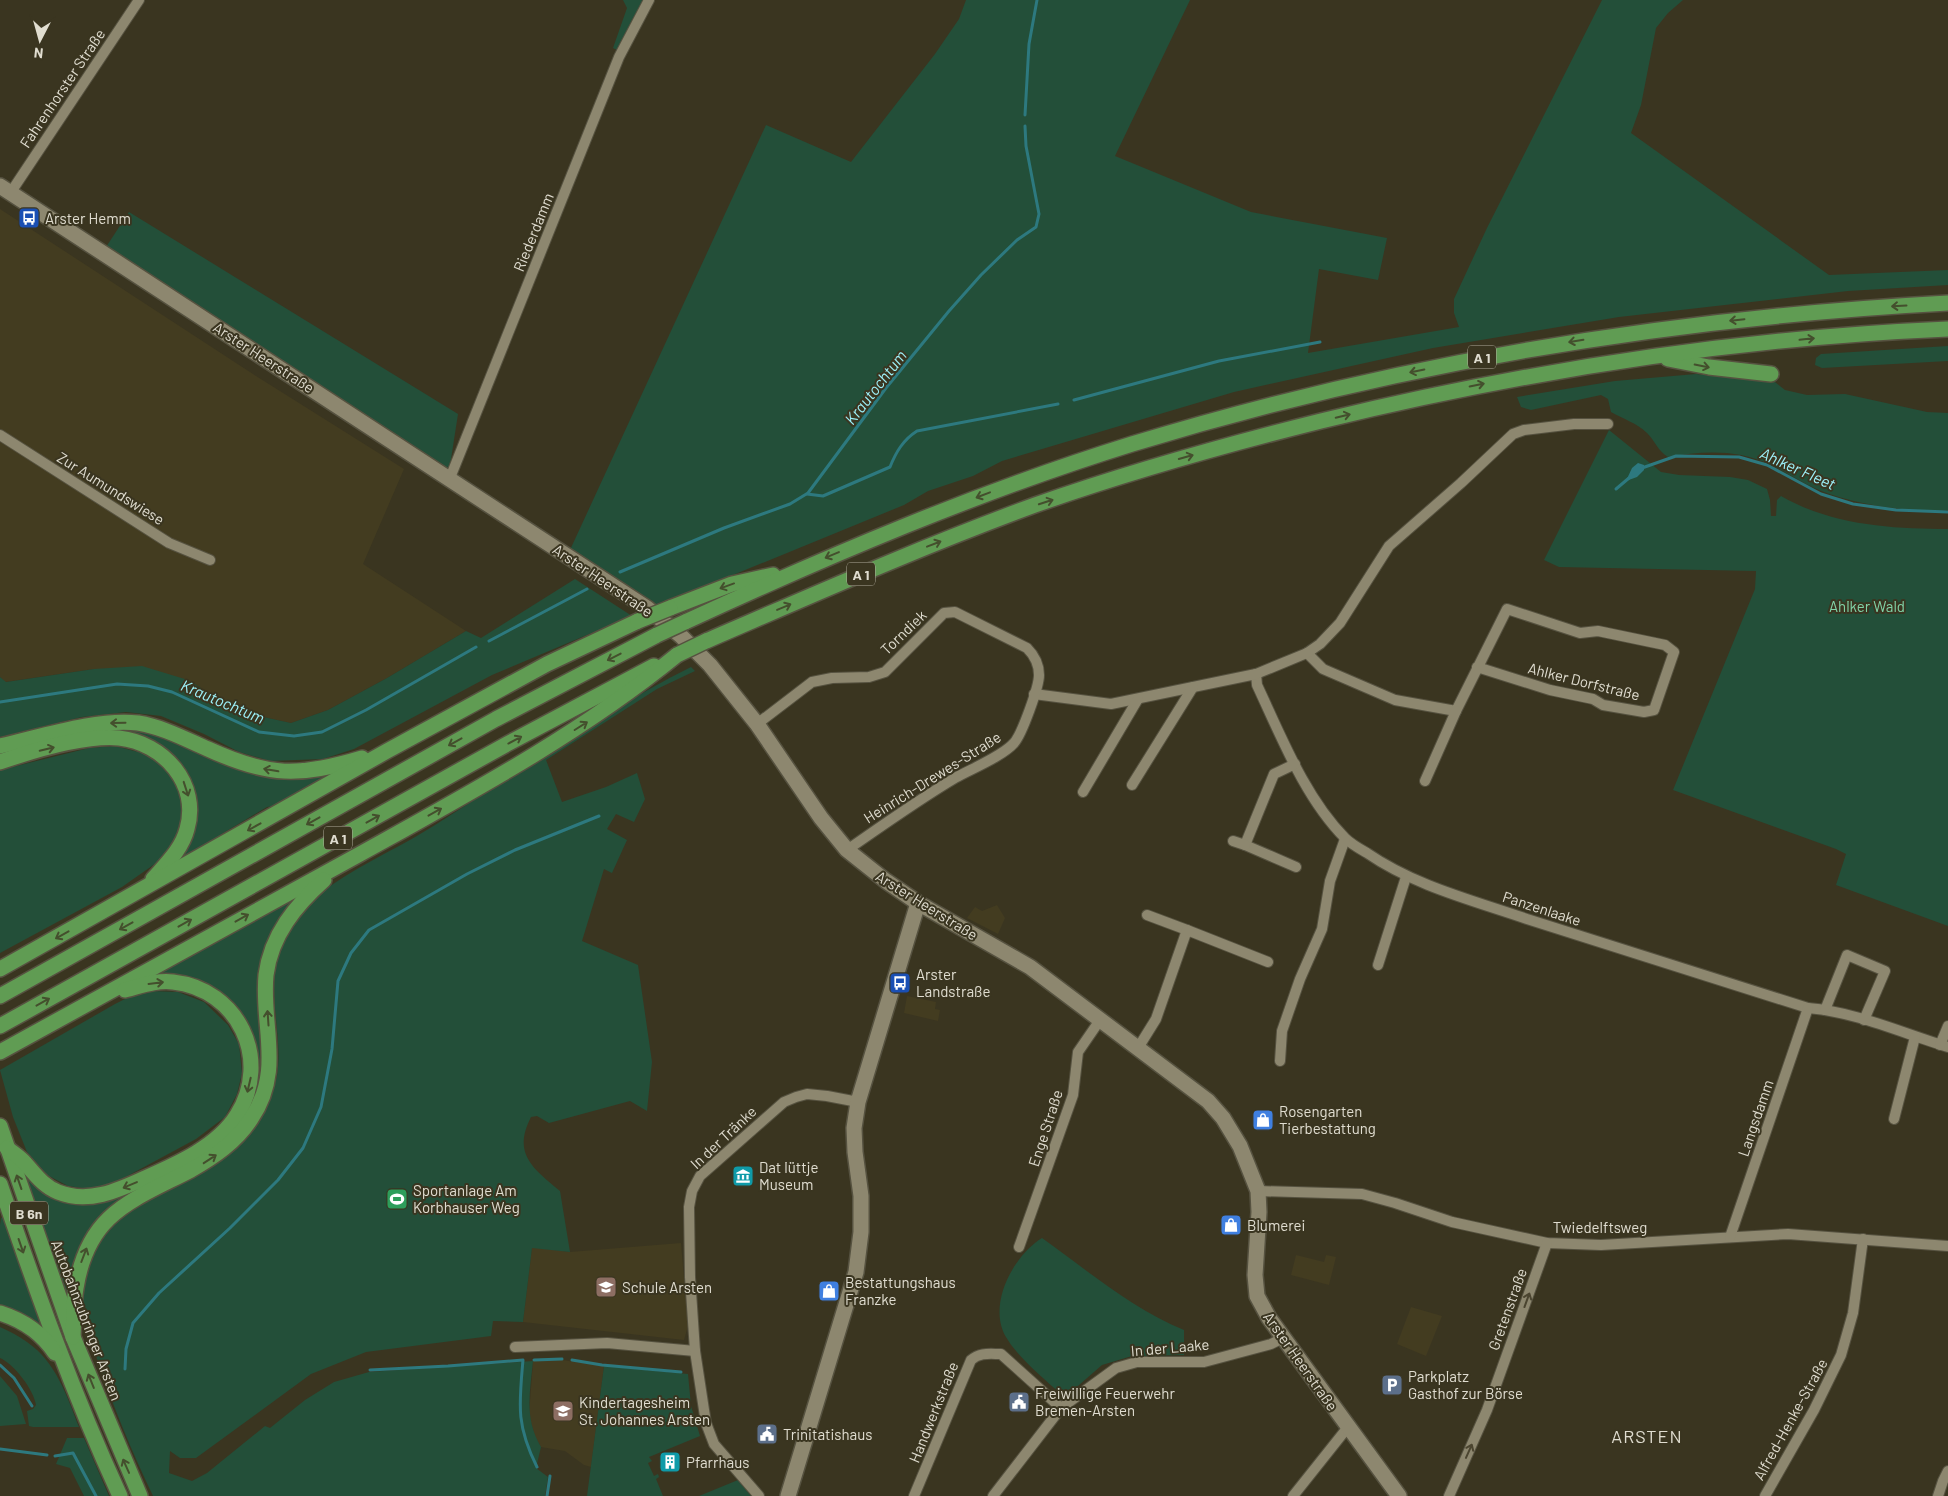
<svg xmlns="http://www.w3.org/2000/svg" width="1948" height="1496" font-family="Barlow,sans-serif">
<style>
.built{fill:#433c20}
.green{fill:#234f39}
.water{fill:#2d797f}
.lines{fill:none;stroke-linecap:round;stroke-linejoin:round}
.stream{stroke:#2d797f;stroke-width:3}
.street-casing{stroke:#565240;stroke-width:12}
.secondary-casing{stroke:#565240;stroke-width:18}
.highway-casing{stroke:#565240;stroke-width:18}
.street{stroke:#8d876f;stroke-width:10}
.secondary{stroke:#8d876f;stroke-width:15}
.highway{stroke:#609c53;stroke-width:15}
.highway-bridge-casing{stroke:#565240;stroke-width:18;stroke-linecap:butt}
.highway-bridge{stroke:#609c53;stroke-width:15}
.oneway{stroke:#444f2d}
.oneway2{stroke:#4b4530}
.labels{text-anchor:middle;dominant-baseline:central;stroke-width:4;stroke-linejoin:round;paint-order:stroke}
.shield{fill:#3a3520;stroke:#aeab9b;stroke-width:1}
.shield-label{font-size:14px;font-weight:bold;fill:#e0ddd0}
.street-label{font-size:15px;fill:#e0ddd0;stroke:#3a3520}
.poi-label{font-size:15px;fill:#e0ddd0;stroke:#3a3520;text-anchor:start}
.park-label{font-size:15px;fill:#81d4a8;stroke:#3a3520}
.water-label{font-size:16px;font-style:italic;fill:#9df2fa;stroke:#3a3520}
.quarter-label{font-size:18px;letter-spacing:1px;fill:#e0ddd0;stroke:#3a3520}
</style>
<rect width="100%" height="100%" fill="#3a3520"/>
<g class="built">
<path d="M0,209L256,376L404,469L363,564L466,631L387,678L328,710L291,723L249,714L214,696L188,680L94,669L5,682L0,677Z"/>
<path d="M997,905L1005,918L998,934L967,918L975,907L982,911Z"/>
<path d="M907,996L936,1002L935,1009L940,1010L938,1021L904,1013Z"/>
<path d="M681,1243L688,1326L684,1340L523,1322L532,1247L570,1252Z"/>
<path d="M1296,1255L1324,1262L1326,1255L1336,1257L1329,1285L1291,1275Z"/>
<path d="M1411,1307L1442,1316L1426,1356L1397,1344Z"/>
<path d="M562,1360L604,1366L591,1467L584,1465L565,1451L541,1447L535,1437L529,1415L533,1361Z"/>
</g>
<g class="green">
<path d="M623,0H644L632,20L619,51L613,48L627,8Z"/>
<path d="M966,0H1190L1115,156L1251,212L1387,238L1378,280L1319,269L1308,353L1459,327L1454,313V299L1487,228L1602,0H1683L1668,13L1656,28L1641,105L1631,133L1829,275L1948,270V285L1848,291L1619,317L1433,348L1234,392L1002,461L973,476L928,491L904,505L655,607L570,550L766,125L851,162L935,54L959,19Z"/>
<path d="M129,212L458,414L449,472L106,247Z"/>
<path d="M1948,346V361L1822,368L1815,365L1816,358L1821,354Z"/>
<path d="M1696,374L1749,380L1771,379L1785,390L1807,395L1845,394L1927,412L1948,413V510C1915,514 1855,504 1824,492C1805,485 1788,473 1769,464C1737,449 1702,451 1668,457C1658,451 1655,441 1647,433C1637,423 1623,419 1611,412L1608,399L1601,395L1531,410L1521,407L1517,397L1615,381Z"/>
<path d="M1609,430L1661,472L1679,475L1730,477L1748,480L1767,489L1770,500L1771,516H1776L1777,500L1781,496C1831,525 1892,529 1948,529V926L1836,885L1846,854L1836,849L1673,790L1755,589L1756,571L1559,567L1544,560Z"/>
<path d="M575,579L632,616L492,675L354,749L323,759L270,761L239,752L204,734L161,716L126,712L82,717L0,737V677L6,682L94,669L142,666L188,680L214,696L249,714L291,723L328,710L387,678L466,631L481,638Z"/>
<path d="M691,667L695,671L657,689L546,760L562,802L606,787L637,773L645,799L634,822L616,814L607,829L627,840L612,873L604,869L582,941L638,965L652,1062L647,1111L630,1101L549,1123L537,1116L531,1117C512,1154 533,1168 560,1191L570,1252L532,1248L523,1322L493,1321L491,1336L366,1352L311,1374L196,1458H180L170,1451L169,1473L192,1481L207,1473L265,1426L270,1428L305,1400L334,1382L369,1372L533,1361C530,1393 524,1418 541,1447L536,1468L548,1477L545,1496H153C131,1450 112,1404 96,1356C91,1341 84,1323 82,1306C82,1301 83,1294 84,1289C89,1248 110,1223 144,1202C182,1180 227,1167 253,1129C263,1114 273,1094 277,1076C284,1032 263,987 283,944C291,927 301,910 316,897C351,868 396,850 435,825C519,772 601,712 691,667Z"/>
<path d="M119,728L143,729L226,764L334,772L336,775L285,804L267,807L220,835L214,843L178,863L183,850V767L101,732Z"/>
<path d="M115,746L142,753L160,760L170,770L181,796L182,817L174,841L159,861L122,887L0,953V770L89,748Z"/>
<path d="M303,890L304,891C281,915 264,944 261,978C256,1030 277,1070 243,1118C200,1182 109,1178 76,1255C71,1266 70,1280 69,1292L65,1293L25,1176C29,1178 31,1183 35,1186C47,1196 61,1202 77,1204C102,1207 123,1193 144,1183C203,1155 267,1126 254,1049C250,1025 233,1001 212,989C199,981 180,976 165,977C159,977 152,979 146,978Z"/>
<path d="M151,991L178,992L204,1002L228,1025L239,1044L242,1073L237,1094L225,1117L196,1139L107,1187L89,1189L68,1186L47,1175L27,1152L13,1117L0,1070L115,1004L129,997Z"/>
<path d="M3,1217L40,1324L38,1325L0,1307V1225L1,1218Z"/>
<path d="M1042,1238C1087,1270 1132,1309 1184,1330V1355L1132,1356L1102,1365L1071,1392L1060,1393C1044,1379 1016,1355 1006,1337C987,1305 1013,1256 1042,1238Z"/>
<path d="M0,1327C9,1331 19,1336 27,1342C56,1362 67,1396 79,1427H33L29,1426L27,1411L33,1409L36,1405C34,1390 14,1364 0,1358Z"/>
<path d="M604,1366L688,1374L691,1406L700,1436L649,1457L652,1461L648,1463L654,1476L658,1474L659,1477L656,1479L663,1496H587Z"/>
<path d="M0,1376L17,1396L26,1424L0,1426Z"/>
<path d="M67,1438H84L109,1496H84L70,1468L56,1464Z"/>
<path d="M738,1480L751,1496H699Z"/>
</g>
<path class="water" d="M1638,463L1644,465V470L1637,477L1626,481L1632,468Z"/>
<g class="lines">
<g class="stream">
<path d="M1025,115L1029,44L1037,0"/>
<path d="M1074,400L1219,361L1320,342"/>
<path d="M1642,468L1676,456L1739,457L1767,465L1821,494L1853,504L1896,510L1948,512"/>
<path d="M1616,489L1629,478"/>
<path d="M807,494L823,496L890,467C896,452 903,440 917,431L1058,404"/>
<path d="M620,572L724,528L790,504L808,493L886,388L949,311L981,275L1017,240L1036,227L1039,214L1026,146L1025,126"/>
<path d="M489,641L587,589"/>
<path d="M0,702L117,684L148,686L172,692L259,732L294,736L322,732L366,710L476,647"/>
<path d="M534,1360L562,1359"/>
<path d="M572,1360L602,1365L681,1372"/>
<path d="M0,1365L14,1378L32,1406"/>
<path d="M125,1369L126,1349L133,1323L159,1293L230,1228L278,1180L303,1148L321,1107L332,1049L338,981L351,953L369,930L467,874L515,850L599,816"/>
<path d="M370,1370L448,1366L523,1360C519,1405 516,1425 537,1467"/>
<path d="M0,1449L47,1455"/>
<path d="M55,1456L73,1453L96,1496"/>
<path d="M547,1496L550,1476"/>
</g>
<g class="street-casing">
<g id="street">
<path d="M11,192L139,0"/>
<path d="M0,435L169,543L210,560"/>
<path d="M450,478L619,57L649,0"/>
<path d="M1307,653L1323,669L1395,700L1456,711L1507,609L1580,633L1598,631L1665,645L1674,652L1654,710L1644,712L1603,705L1593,699L1550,690L1477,667"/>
<path d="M1256,674L1257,685C1281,736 1305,798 1345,838C1351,844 1360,849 1367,853C1415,886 1472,900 1527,919C1620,949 1714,978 1808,1008C1856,1012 1902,1033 1948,1047"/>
<path d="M1034,694L1111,704L1256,674L1307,653L1320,644L1340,623L1389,546L1461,483L1513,434L1524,430L1574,424H1608"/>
<path d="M757,724L812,682L832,678L869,677L885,672L944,613L955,612L1027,648C1035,656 1039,664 1039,675C1039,687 1022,734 1014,743C1003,756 971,769 955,778C918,800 883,825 847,850"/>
<path d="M1295,764L1274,774L1245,845L1296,867"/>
<path d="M1425,781L1456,711"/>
<path d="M1132,785L1193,687"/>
<path d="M1083,792L1138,699"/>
<path d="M1233,841L1245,845"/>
<path d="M1147,915L1187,930"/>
<path d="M1378,965L1406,877"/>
<path d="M1825,1010L1847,955L1885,971L1864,1020"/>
<path d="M1940,1045L1948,1026"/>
<path d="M1138,1048L1156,1019L1187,930L1268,962"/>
<path d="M1280,1061L1282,1031L1300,979L1322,929L1330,881L1345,839"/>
<path d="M1894,1119L1915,1037"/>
<path d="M1258,1191L1362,1194L1395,1203L1452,1222L1547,1243L1601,1245L1788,1234L1948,1246"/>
<path d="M1730,1237L1808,1008"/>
<path d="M1019,1247L1073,1095L1078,1052L1100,1020"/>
<path d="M515,1347L607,1343L695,1351"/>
<path d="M759,1496L714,1444L706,1423L695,1351L690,1277L689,1207L692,1191L700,1176L784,1102L796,1097L807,1094L827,1096L858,1102"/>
<path d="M914,1496L971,1360C980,1352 990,1354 1001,1354L1061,1408"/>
<path d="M993,1496L1061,1408L1116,1368L1137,1362H1204L1271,1344L1283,1338"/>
<path d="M1293,1496L1348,1427"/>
<path d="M1449,1496L1487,1410L1547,1243"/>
<path d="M1765,1496L1814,1410L1841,1355L1853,1313L1863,1239"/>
<path d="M1938,1496L1943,1481L1948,1471"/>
</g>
</g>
<g class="secondary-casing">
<g id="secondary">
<path d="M0,186L647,608L681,636L710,665L757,724L821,818L847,850L886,881L918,903L1030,967L1208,1101L1223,1118L1240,1146L1258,1191L1259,1212L1255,1275L1257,1296L1269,1318L1399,1496"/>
<path d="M788,1496L856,1272L861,1232V1196L855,1152L854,1128L858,1102L918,903"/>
</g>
</g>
<g class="highway-casing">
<g id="highway">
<path d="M1668,359L1709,367L1771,374"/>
<path d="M670,608L732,584L773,575"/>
<path d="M685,622C830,555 978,492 1132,444C1397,363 1671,318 1948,303"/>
<path d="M706,641C815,594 923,546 1035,505C1129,472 1225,445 1321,421C1526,371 1736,338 1948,329"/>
<path d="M0,746C40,737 98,718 138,723C163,727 185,739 208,749C269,777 299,777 362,758"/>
<path d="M0,762C32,751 86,735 119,738C164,743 200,784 187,829C182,849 166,864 153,879"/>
<path d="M0,969L387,751L547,664L638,621"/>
<path d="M0,996L496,719L657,635"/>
<path d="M0,1026L507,744L654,666"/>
<path d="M0,1052C120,986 240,920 360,854C470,793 580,734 677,655"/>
<path d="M0,1126L73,1337L140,1496"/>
<path d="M7,1148C13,1153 20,1157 25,1163C35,1174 43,1186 58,1192C88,1204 117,1191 145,1178C177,1164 218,1146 237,1115C272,1059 238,989 173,982C156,980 141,986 125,990"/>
<path d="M0,1184C36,1290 73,1394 120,1496"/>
<path d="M0,1313C22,1320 42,1333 55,1353"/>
<path d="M73,1337C74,1321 73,1304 76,1288C88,1213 131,1201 191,1170C214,1157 236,1142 251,1119C284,1070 261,1026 266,975C271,935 296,905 324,880"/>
</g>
</g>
<use href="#street" class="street"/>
<use href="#secondary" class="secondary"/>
<use href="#highway" class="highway"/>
<g class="highway-bridge-casing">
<g id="highway-bridge">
<path d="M638,621L670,608"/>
<path d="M657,635L685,622"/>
<path d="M677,655L706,641"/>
</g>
</g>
<use href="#highway-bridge" class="highway-bridge"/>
</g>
<defs><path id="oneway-shaft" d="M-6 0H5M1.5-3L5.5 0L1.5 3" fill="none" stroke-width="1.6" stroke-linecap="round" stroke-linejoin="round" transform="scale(1.25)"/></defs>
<g class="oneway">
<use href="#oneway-shaft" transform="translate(1899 306) rotate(177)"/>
<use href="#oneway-shaft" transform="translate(1737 320) rotate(174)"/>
<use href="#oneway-shaft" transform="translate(1807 339) rotate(-6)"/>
<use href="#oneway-shaft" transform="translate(1576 341) rotate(171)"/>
<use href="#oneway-shaft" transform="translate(1702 366) rotate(11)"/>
<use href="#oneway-shaft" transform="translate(1417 371) rotate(168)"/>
<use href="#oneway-shaft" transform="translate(1477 385) rotate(-12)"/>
<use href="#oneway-shaft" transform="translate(1343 416) rotate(-14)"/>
<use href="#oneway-shaft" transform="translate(1186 457) rotate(-16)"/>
<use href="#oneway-shaft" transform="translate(983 495) rotate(159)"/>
<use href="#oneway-shaft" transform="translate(1046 502) rotate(-18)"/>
<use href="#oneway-shaft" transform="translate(934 544) rotate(-21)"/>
<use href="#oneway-shaft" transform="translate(832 555) rotate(157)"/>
<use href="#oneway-shaft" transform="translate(727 586) rotate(160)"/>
<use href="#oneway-shaft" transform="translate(784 607) rotate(-23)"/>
<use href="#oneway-shaft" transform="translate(614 657) rotate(153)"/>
<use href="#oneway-shaft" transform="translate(118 723) rotate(179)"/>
<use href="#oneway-shaft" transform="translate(581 726) rotate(-32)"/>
<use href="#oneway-shaft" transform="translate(515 740) rotate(-28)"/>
<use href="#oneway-shaft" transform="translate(455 742) rotate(151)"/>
<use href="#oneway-shaft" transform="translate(47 749) rotate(-13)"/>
<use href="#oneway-shaft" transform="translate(271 770) rotate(-170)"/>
<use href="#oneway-shaft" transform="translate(186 789) rotate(72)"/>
<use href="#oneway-shaft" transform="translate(435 812) rotate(-29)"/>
<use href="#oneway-shaft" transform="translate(373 819) rotate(-29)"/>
<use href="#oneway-shaft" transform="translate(313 821) rotate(151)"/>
<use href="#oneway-shaft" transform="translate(254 827) rotate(151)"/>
<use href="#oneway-shaft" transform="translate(242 918) rotate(-29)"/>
<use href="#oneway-shaft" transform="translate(185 923) rotate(-29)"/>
<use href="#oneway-shaft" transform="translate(126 926) rotate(151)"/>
<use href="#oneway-shaft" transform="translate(62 935) rotate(151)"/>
<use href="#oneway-shaft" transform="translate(156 983) rotate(-7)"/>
<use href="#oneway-shaft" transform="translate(43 1002) rotate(-29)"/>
<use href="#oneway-shaft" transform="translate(268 1018) rotate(-94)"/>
<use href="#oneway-shaft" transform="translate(249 1085) rotate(103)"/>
<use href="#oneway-shaft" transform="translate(210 1159) rotate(-33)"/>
<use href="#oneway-shaft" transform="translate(19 1182) rotate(-109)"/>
<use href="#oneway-shaft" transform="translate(130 1185) rotate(157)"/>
<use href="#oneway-shaft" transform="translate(21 1246) rotate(71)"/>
<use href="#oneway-shaft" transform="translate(84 1255) rotate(-69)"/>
<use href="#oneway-shaft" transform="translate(91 1381) rotate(-112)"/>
<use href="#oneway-shaft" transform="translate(126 1466) rotate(-114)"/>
</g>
<g class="oneway2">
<use href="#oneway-shaft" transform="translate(1527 1300) rotate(-70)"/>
<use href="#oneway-shaft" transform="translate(1469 1451) rotate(-66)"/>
</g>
<defs>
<g id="bus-square" transform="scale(1.125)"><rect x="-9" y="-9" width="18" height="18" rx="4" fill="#1a4fb4" stroke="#3a3520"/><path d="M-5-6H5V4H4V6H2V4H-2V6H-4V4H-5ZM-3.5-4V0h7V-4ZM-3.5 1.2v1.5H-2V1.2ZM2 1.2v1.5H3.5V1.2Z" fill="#fff"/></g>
<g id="shop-square" transform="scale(1.125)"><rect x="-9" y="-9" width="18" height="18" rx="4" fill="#3f7fe0" stroke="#3a3520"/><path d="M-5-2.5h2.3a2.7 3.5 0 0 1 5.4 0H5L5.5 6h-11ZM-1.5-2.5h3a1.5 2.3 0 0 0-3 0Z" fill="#fff"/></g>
<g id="museum-square" transform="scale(1.125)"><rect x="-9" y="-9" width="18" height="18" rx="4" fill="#0f9aa8" stroke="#3a3520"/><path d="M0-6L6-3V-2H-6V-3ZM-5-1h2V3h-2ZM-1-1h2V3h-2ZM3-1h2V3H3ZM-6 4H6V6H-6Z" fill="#fff"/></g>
<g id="stadium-square" transform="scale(1.125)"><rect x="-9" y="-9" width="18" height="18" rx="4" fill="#2e9e5b" stroke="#3a3520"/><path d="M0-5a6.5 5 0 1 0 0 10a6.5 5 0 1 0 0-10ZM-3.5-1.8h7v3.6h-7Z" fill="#fff"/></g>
<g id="school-square" transform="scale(1.125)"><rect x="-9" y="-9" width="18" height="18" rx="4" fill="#8d6e63" stroke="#3a3520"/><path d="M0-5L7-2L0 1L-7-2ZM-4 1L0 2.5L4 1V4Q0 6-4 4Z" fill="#fff"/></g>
<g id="parking-square" transform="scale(1.125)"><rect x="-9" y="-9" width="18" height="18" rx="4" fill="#5c6f8a" stroke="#3a3520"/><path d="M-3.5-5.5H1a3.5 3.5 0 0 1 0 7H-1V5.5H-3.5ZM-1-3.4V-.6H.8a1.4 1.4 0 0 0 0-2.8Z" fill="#fff"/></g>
<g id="civic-square" transform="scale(1.125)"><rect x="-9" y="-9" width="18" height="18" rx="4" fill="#5c6f8a" stroke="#3a3520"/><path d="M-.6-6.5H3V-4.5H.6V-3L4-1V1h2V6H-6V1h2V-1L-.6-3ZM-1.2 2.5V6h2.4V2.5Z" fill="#fff"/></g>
<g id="building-square" transform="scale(1.125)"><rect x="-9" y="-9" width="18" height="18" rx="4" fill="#0f9aa8" stroke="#3a3520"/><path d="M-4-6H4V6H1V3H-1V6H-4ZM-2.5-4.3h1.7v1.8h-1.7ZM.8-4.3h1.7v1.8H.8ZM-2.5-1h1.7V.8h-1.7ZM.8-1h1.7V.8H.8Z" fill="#fff"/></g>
</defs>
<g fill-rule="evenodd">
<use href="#bus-square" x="29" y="218"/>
<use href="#bus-square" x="900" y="983"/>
<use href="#shop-square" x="1263" y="1120"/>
<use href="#museum-square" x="743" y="1176"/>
<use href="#stadium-square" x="397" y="1199"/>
<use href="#shop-square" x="1231" y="1225"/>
<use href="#school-square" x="606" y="1287"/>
<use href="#shop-square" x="829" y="1291"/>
<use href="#parking-square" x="1392" y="1385"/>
<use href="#civic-square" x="1019" y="1402"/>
<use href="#school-square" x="563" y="1411"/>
<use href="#civic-square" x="767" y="1434"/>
<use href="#building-square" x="670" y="1462"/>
</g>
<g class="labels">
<g class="shield">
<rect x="1468" y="345.5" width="28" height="23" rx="4"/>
<rect x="847" y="562.5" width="28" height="23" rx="4"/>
<rect x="324" y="826.5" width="28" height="23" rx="4"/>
<rect x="10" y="1201.5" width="38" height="23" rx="4"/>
</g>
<g class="shield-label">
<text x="1482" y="357">A 1</text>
<text x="861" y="574">A 1</text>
<text x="338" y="838">A 1</text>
<text x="29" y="1213">B 6n</text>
</g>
<g class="street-label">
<text transform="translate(62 88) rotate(-56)">Fahrenhorster Straße</text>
<text transform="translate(533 232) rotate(-68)">Riederdamm</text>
<text transform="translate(264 357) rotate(33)">Arster Heerstraße</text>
<text transform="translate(111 488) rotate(32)">Zur Aumundswiese</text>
<text transform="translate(603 580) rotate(34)">Arster Heerstraße</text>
<text transform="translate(903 632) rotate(-44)">Torndiek</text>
<text transform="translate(1584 681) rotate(14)">Ahlker Dorfstraße</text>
<text transform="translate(932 777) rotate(-32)">Heinrich-Drewes-Straße</text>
<text transform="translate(927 905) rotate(32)">Arster Heerstraße</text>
<text transform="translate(1542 908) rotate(18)">Panzenlaake</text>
<text transform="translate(1755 1118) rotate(-71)">Langsdamm</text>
<text transform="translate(1045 1128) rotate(-72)">Enge Straße</text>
<text transform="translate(723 1137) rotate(-43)">In der Tränke</text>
<text x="1600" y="1227">Twiedelftsweg</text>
<text transform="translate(1507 1309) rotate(-70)">Gretenstraße</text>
<text transform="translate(87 1320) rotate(69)">Autobahnzubringer Arsten</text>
<text transform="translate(1170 1347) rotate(-5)">In der Laake</text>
<text transform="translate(1301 1361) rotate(55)">Arster Heerstraße</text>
<text transform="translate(933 1412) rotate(-68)">Handwerkstraße</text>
<text transform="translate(1790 1419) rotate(-61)">Alfred-Henke-Straße</text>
</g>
<g class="poi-label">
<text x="45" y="218">Arster Hemm</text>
<text x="916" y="974">Arster<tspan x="916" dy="17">Landstraße</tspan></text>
<text x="1279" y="1111">Rosengarten<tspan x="1279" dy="17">Tierbestattung</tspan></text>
<text x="759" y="1167">Dat lüttje<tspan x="759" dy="17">Museum</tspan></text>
<text x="413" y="1190">Sportanlage Am<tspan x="413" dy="17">Korbhauser Weg</tspan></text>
<text x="1247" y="1225">Blumerei</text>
<text x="845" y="1282">Bestattungshaus<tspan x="845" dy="17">Franzke</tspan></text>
<text x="622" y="1287">Schule Arsten</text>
<text x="1408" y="1376">Parkplatz<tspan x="1408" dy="17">Gasthof zur Börse</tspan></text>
<text x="1035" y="1393">Freiwillige Feuerwehr<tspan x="1035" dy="17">Bremen-Arsten</tspan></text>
<text x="579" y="1402">Kindertagesheim<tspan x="579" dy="17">St. Johannes Arsten</tspan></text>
<text x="783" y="1434">Trinitatishaus</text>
<text x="686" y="1462">Pfarrhaus</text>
</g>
<g class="park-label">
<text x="1867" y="606">Ahlker Wald</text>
</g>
<g class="water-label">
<text transform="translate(875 387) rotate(-52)">Krautochtum</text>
<text transform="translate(1798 468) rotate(24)">Ahlker Fleet</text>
<text transform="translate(223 701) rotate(23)">Krautochtum</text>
</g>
<g class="quarter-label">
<text x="1647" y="1436">ARSTEN</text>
</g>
</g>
<g transform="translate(40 40) rotate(186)" stroke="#3a3520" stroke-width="4" paint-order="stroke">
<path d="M0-4L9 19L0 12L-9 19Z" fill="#e0ddd0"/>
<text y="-8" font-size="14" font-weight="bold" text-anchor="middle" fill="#e0ddd0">N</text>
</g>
</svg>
